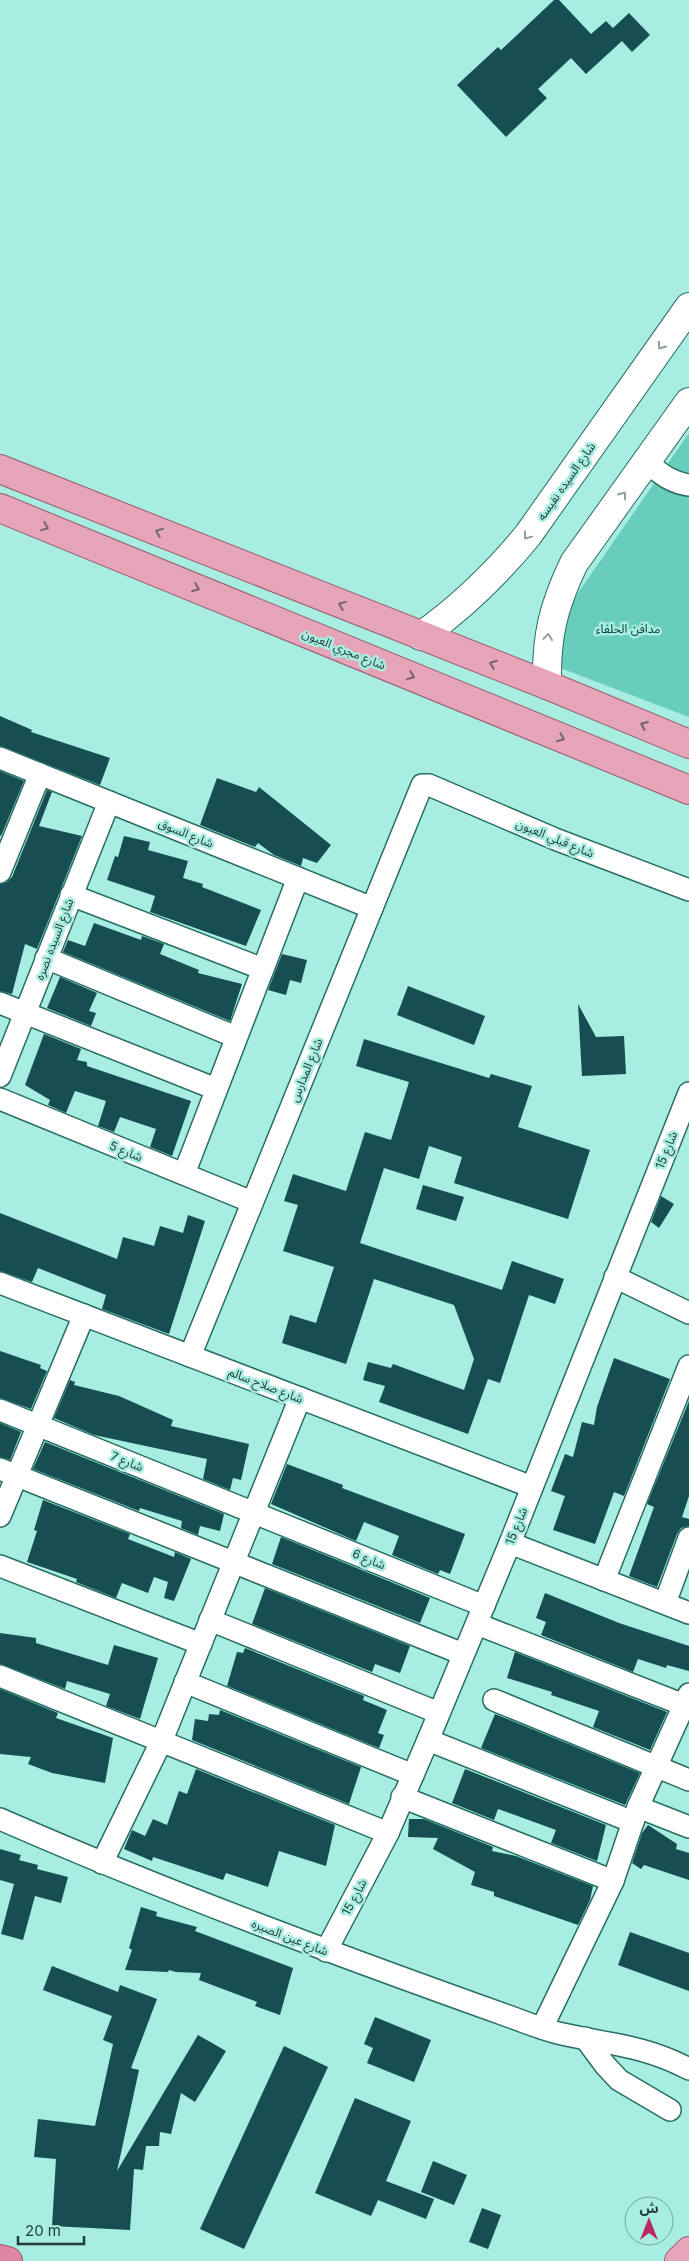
<svg xmlns="http://www.w3.org/2000/svg" width="689" height="2261" font-family="Inter,'Noto Sans Arabic',sans-serif">
<style>
.green{fill:#69cdbd}
.building{fill:#164e52}
.lines{fill:none;stroke-linecap:round;stroke-linejoin:round}
.minor-casing{stroke:#296e64;stroke-width:24}
.tertiary-casing{stroke:#296e64;stroke-width:30}
.primary-casing{stroke:#975a6e;stroke-width:30}
.trunk-casing{stroke:#975a6e;stroke-width:30}
.minor{stroke:#fff;stroke-width:21}
.tertiary{stroke:#fff;stroke-width:28}
.primary{stroke:#e6a4b9;stroke-width:28}
.trunk{stroke:#de86a2;stroke-width:28}
.oneway{stroke:#919f9d}
.oneway2{stroke:#71676d}
.labels{text-anchor:middle;dominant-baseline:central;stroke-width:5;stroke-linejoin:round;paint-order:stroke}
.street-label{font-size:12px;fill:#233f3b;stroke:#a8ede1}
.park-label{font-size:12px;fill:#06413a;stroke:#a8ede1}
</style>
<rect width="100%" height="100%" fill="#a8ede1"/>
<path class="green" d="M689,433V717L542,661L555,626Z"/>
<g class="building">
<path d="M554,0H559L591,34L606,21L613,28L629,13L650,35L632,52L622,41L586,74L571,58L538,89L547,98L506,137L457,85L498,47L501,50Z"/>
<path d="M0,716L32,730L31,732L110,758L100,785L0,746Z"/>
<path d="M0,771L24,781L1,836L0,835Z"/>
<path d="M217,778L256,792L259,787L331,845L317,863L303,858L301,866L274,855L258,843L255,847L200,825Z"/>
<path d="M47,790L52,792L39,826L82,836L37,949L25,944L12,994L0,991V884L7,882L12,877Z"/>
<path d="M124,836L150,842L148,850L188,861L183,878L203,884L202,887L261,910L246,946L150,912L155,896L107,880L115,856L118,857Z"/>
<path d="M94,923L141,940L142,936L164,944L160,954L199,970L198,973L242,984L230,1021L63,952L68,940L85,946Z"/>
<path d="M282,954L307,960L301,983L290,980L286,995L268,990Z"/>
<path d="M60,977L97,993L89,1011L96,1013L91,1026L47,1008Z"/>
<path d="M408,986L485,1016L474,1045L397,1015Z"/>
<path d="M578,1004L596,1037L624,1036L626,1074L582,1076Z"/>
<path d="M44,1034L81,1049L77,1060L87,1062V1066L191,1101L172,1156L150,1147L156,1129L120,1117L114,1132L98,1126L106,1101L75,1091L66,1113L48,1105L50,1100L25,1085Z"/>
<path d="M364,1039L489,1078L491,1074L532,1086L518,1127L590,1150L568,1219L454,1183L462,1157L429,1146L419,1179L384,1168L360,1243L502,1290L512,1261L564,1279L555,1304L529,1295L500,1383L488,1379L468,1434L379,1402L385,1386L363,1380L368,1362L391,1368L393,1364L464,1390L474,1359L454,1305L374,1279L346,1364L282,1343L290,1315L316,1323L334,1267L283,1251L298,1205L284,1201L293,1174L346,1191L365,1132L391,1140L409,1082L356,1066Z"/>
<path d="M423,1185L464,1197L456,1221L416,1209Z"/>
<path d="M661,1196L674,1204L659,1228L651,1222Z"/>
<path d="M0,1213L117,1259L123,1237L154,1246L160,1226L183,1233L188,1215L205,1221L169,1334L102,1309L106,1295L38,1268L32,1282L0,1271Z"/>
<path d="M0,1351L41,1365L40,1368L47,1371L31,1409L0,1398Z"/>
<path d="M614,1358L670,1379L624,1496L614,1492L595,1544L553,1530L565,1496L551,1491L565,1454L573,1457L582,1422L594,1425L597,1407Z"/>
<path d="M70,1380L75,1382L74,1385L119,1396L173,1420L171,1426L249,1444L241,1480L233,1478L230,1490L203,1479L207,1459L94,1435L54,1418Z"/>
<path d="M689,1401V1496L682,1517L689,1519V1526L681,1528L677,1534L657,1587L629,1576L654,1507L647,1504Z"/>
<path d="M0,1423L21,1432L10,1460L0,1457Z"/>
<path d="M45,1442L224,1514L220,1531L200,1526L198,1535L181,1528L182,1521L140,1508L139,1511L33,1469Z"/>
<path d="M287,1464L343,1485L342,1488L465,1534L450,1574L440,1570L438,1574L392,1555L399,1536L364,1522L356,1541L271,1504Z"/>
<path d="M43,1500L130,1534L128,1539L174,1557L175,1552L191,1559L174,1601L164,1598L168,1582L154,1577L148,1593L122,1583L116,1598L76,1582L77,1579L27,1562L37,1531L34,1530Z"/>
<path d="M281,1537L430,1598L420,1623L272,1564Z"/>
<path d="M265,1588L410,1646L400,1673L375,1664L372,1672L252,1624Z"/>
<path d="M545,1593L619,1623L689,1646V1671L667,1665L666,1668L638,1659L633,1672L541,1635L546,1622L536,1618Z"/>
<path d="M0,1633L36,1638V1643L108,1665L114,1645L158,1658L140,1719L106,1706L110,1694L67,1681L65,1689L0,1664Z"/>
<path d="M245,1648L364,1696L363,1700L387,1710L378,1733L384,1735L379,1748L227,1686L237,1652L243,1653Z"/>
<path d="M515,1652L667,1712L650,1750L593,1727L599,1711L551,1695L552,1692L507,1678Z"/>
<path d="M0,1689L58,1713L56,1718L113,1738L105,1783L52,1773L28,1764L31,1757L0,1754Z"/>
<path d="M220,1710L361,1767L349,1804L192,1740L195,1719L208,1721L209,1714L219,1715Z"/>
<path d="M495,1714L640,1773L625,1805L481,1748Z"/>
<path d="M196,1769L335,1825L326,1866L279,1851L268,1887L226,1873L223,1880L153,1857L152,1861L124,1849L132,1830L145,1836L153,1819L167,1825L179,1791L187,1794Z"/>
<path d="M465,1769L606,1825L597,1861L551,1843L556,1830L498,1809L494,1820L452,1803Z"/>
<path d="M409,1819H424L493,1847L492,1851L516,1856L593,1886L590,1900L578,1925L494,1896V1892L471,1885L475,1872L433,1849L438,1838L408,1837Z"/>
<path d="M648,1825L677,1844L676,1849L689,1853V1880L644,1865L641,1869L632,1863L642,1833Z"/>
<path d="M0,1849L21,1855L19,1860L38,1865L37,1869L68,1877L61,1903L35,1896L23,1940L1,1934L14,1884L0,1880Z"/>
<path d="M141,1907L157,1912L156,1916L197,1927L195,1931L293,1968L280,2015L255,2006L257,2002L199,1980L201,1973L176,1972L169,1970L168,1972L125,1970L132,1950L129,1948Z"/>
<path d="M630,1932L689,1953V1991L618,1965Z"/>
<path d="M52,1966L118,1992L120,1985L157,1999L131,2068L139,2070L117,2171L198,2035L226,2051L195,2102L181,2093L171,2134L160,2132L159,2146H146L143,2170L134,2169L130,2230L52,2226L56,2159L34,2157L38,2119L95,2126L113,2044L103,2040L112,2016L43,1990Z"/>
<path d="M375,2017L431,2040L414,2082L367,2063L373,2048L364,2044Z"/>
<path d="M284,2046L328,2067L244,2249L200,2229Z"/>
<path d="M355,2098L411,2121L386,2181L434,2199L426,2219L378,2200L371,2216L315,2193Z"/>
<path d="M433,2161L467,2175L454,2205L421,2192Z"/>
<path d="M482,2208L501,2215L488,2249L469,2242Z"/>
</g>
<g class="lines">
<g class="minor-casing">
<g id="minor">
<path d="M646,462C660,473 671,483 689,485"/>
<path d="M0,758L372,908"/>
<path d="M0,872L40,774"/>
<path d="M71,895L263,969"/>
<path d="M46,958L236,1037"/>
<path d="M0,1003L216,1089"/>
<path d="M0,1076L109,802"/>
<path d="M0,1099L252,1202"/>
<path d="M184,1174L298,878"/>
<path d="M615,1277L689,1313"/>
<path d="M0,1283L532,1487"/>
<path d="M190,1356L422,785H429L555,839L689,890"/>
<path d="M0,1410L484,1606"/>
<path d="M0,1469L463,1654"/>
<path d="M0,1516L84,1315"/>
<path d="M510,1543L689,1613"/>
<path d="M0,1566L201,1644"/>
<path d="M604,1580L689,1366"/>
<path d="M665,1603L689,1538"/>
<path d="M210,1620L439,1713"/>
<path d="M477,1624L689,1707"/>
<path d="M0,1676L388,1833"/>
<path d="M185,1682L413,1775"/>
<path d="M494,1700L689,1780"/>
<path d="M428,1740L633,1822"/>
<path d="M402,1797L613,1881"/>
<path d="M638,1807L689,1827"/>
<path d="M0,1819C167,1892 337,1955 508,2016C525,2022 541,2029 558,2033C606,2044 644,2045 689,2069"/>
<path d="M102,1863L162,1740L300,1398"/>
<path d="M326,1951L388,1833L428,1740L510,1543L689,1093"/>
<path d="M542,2028L613,1881L638,1807L689,1694"/>
<path d="M585,2038L605,2065L619,2080L670,2110"/>
</g>
</g>
<g class="tertiary-casing">
<g id="tertiary">
<path d="M421,636C462,607 496,574 528,535L689,307"/>
<path d="M547,685C546,636 553,607 574,563L689,402"/>
</g>
</g>
<g class="primary-casing">
<g id="primary">
<path d="M0,469L547,685L689,744"/>
<path d="M0,508L689,790"/>
<path d="M679,2261L689,2251"/>
</g>
</g>
<g class="trunk-casing">
<path id="trunk" d="M0,2259L8,2261"/>
</g>
<use href="#minor" class="minor"/>
<use href="#tertiary" class="tertiary"/>
<use href="#primary" class="primary"/>
<use href="#trunk" class="trunk"/>
</g>
<defs><path id="oneway-chevron" d="M-2-3.5L2.5 0L-2 3.5" fill="none" stroke-width="1.6" stroke-linecap="round" stroke-linejoin="round" transform="scale(1.25)"/></defs>
<g class="oneway">
<use href="#oneway-chevron" transform="translate(661 346) rotate(125)"/>
<use href="#oneway-chevron" transform="translate(623 495) rotate(-54)"/>
<use href="#oneway-chevron" transform="translate(527 536) rotate(127)"/>
<use href="#oneway-chevron" transform="translate(548 637) rotate(-82)"/>
</g>
<g class="oneway2">
<use href="#oneway-chevron" transform="translate(45 527) rotate(22)"/>
<use href="#oneway-chevron" transform="translate(159 532) rotate(-158)"/>
<use href="#oneway-chevron" transform="translate(196 588) rotate(22)"/>
<use href="#oneway-chevron" transform="translate(342 605) rotate(-158)"/>
<use href="#oneway-chevron" transform="translate(493 664) rotate(-159)"/>
<use href="#oneway-chevron" transform="translate(411 676) rotate(22)"/>
<use href="#oneway-chevron" transform="translate(644 725) rotate(-157)"/>
<use href="#oneway-chevron" transform="translate(561 738) rotate(22)"/>
</g>
<g class="labels">
<g class="street-label">
<text transform="translate(566 481) rotate(-55)">شارع السيده نفيسه</text>
<text transform="translate(344 649) rotate(22)">شارع مجري العيون</text>
<text transform="translate(186 833) rotate(22)">شارع السوق</text>
<text transform="translate(555 838) rotate(22)">شارع قبلي العيون</text>
<text transform="translate(54 939) rotate(-69)">شارع السيده نصره</text>
<text transform="translate(306 1070) rotate(-68)">شارع المدارس</text>
<text transform="translate(666 1150) rotate(-68)">شارع 15</text>
<text transform="translate(126 1151) rotate(22)">شارع 5</text>
<text transform="translate(266 1385) rotate(21)">شارع صلاح سالم</text>
<text transform="translate(127 1461) rotate(22)">شارع 7</text>
<text transform="translate(516 1526) rotate(-68)">شارع 15</text>
<text transform="translate(369 1559) rotate(22)">شارع 6</text>
<text transform="translate(354 1897) rotate(-62)">شارع 15</text>
<text transform="translate(290 1937) rotate(21)">شارع عين الصيره</text>
</g>
<g class="park-label">
<text x="628" y="628">مدافن الحلفاء</text>
</g>
</g>
<g transform="translate(649 2221)"><circle r="24" fill="#a8ede1" stroke="#73a79f"/>
<path d="M0-4L9 19L0 12L-9 19Z" fill="#b72b62"/>
<text y="-8" font-size="14" font-weight="bold" text-anchor="middle" fill="#233f3b">ش</text>
</g>
<path d="M18 2236v8h66v-8" fill="none" stroke="#233f3b" stroke-width="2.5"/>
<text x="25" y="2236" font-size="15" fill="#233f3b" stroke="#a8ede1" stroke-width="4" paint-order="stroke">20 m</text>
</svg>
